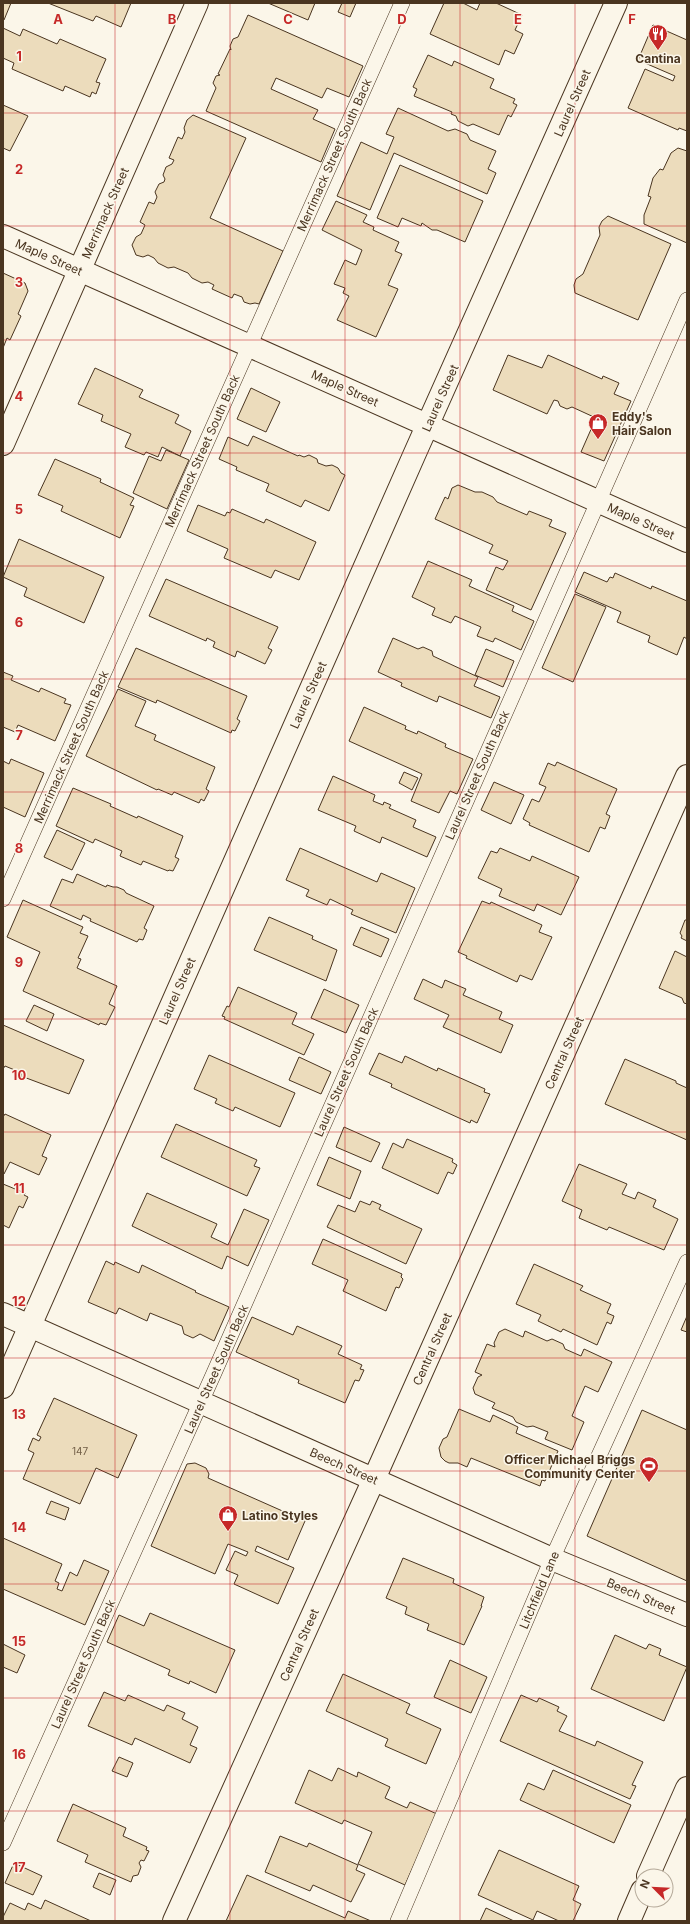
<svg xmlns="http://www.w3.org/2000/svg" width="690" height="1924" font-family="Inter,sans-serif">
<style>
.building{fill:#ecdcbc;stroke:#4a3520}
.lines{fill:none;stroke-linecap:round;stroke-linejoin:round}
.service-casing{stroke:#4a3520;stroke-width:16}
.minor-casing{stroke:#4a3520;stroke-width:24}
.tertiary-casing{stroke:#4a3520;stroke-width:24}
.primary-casing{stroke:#4a3520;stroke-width:24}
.service{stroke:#fbf6e9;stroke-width:15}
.minor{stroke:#fbf6e9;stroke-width:22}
.tertiary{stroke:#fbf6e9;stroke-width:22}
.primary{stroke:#fbf6e9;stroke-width:22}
.grid{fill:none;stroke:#c62828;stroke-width:1;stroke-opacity:0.55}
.labels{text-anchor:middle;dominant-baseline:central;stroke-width:3;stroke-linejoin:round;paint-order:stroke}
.number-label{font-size:10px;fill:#725f47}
.poi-label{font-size:12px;font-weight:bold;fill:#4a3520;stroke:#fbf6e9;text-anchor:start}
.street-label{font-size:12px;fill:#4a3520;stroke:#fbf6e9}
.grid-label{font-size:13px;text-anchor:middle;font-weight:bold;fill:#c62828;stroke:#fbf6e9;stroke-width:3;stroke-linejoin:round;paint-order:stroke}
</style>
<rect width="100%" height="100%" fill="#fbf6e9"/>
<g class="building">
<path d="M3,3H11L4,20H3Z"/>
<path d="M48,3H131L121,27L96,16L93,21Z"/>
<path d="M268,3H315L308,20Z"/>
<path d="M342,3H356L350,17L338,12Z"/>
<path d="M444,3H463L477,10L480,3H496L522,15L515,30L523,34L514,54L505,50L499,65L430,34Z"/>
<path d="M248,15L363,66L349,97L327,88L322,98L276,78L271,89L318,110L313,119L335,129L321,162L206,111L216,88L213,83L216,76L220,75L218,74L230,49L231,50L230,46L233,39L238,37Z"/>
<path d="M653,25L687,40V131L679,128L678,130L628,108L645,69L673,81L675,76L638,60Z"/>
<path d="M3,28L20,36L23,29L57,44L60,39L106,59L96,82L100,83L96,94L92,92L90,97L65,86L63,91L12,69L14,63L3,58Z"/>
<path d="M428,55L452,66L454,61L494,79L490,88L515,99L513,103L517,105L511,117L508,115L499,135L473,124L468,126L458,121L456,116L451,114L452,112L414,96L417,89L413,87Z"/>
<path d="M3,105L28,116L10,151L3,148Z"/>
<path d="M398,108L448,131L455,129L467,134L470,140L496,151L488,169L496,173L487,194L394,153L370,210L337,196L361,142L387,154L394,137L386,134Z"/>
<path d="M193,115L246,138L210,218L283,251L259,304L255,303L250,304L244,302L242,297L234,294L232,298L212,289L214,285L208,282L202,283L192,278L188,273L174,267L168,268L158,263L154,258L148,255L143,257L136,255L132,245L136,237L141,234L145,225L140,222L149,202L154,204L157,197L155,192L159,184L164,182L165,179L163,175L166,167L172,164L174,160L169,158L178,137L182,139L185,132L184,128L187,120Z"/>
<path d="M678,148L687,151V243L644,224V215L651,197L648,196L653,178L660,169L663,170L671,153Z"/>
<path d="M400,165L483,201L465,242L437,230H432L422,223L421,226L402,218L398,227L377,218Z"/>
<path d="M336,201L367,215L363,222L374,227L373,230L399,242L395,251L402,254L388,285L398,289L376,337L337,320L349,296L343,293L345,288L334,284L345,260L356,265L362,250L322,230Z"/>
<path d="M608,216L671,244L638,320L575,293L574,285L576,279L583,274L600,235L599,227L602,221Z"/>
<path d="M3,273L25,283L28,291L18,314L21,316L10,340L7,338L3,348Z"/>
<path d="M508,355L542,368L548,355L602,379L603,376L619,383L614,394L631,401L604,461L581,452L596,418L572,407L567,409L560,406L558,401L554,400L547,414L493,390Z"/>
<path d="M95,368L143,390L139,397L179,415L175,423L191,431L180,456L162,447L158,457L146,452L144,455L125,447L131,434L101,421L103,415L78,404Z"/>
<path d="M251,388L280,402L266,432L237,419Z"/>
<path d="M253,436L298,456L299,455L304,457L309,455L317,459L318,463L326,466L332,465L338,468L341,473L345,475L329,511L305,500L301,507L266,491L269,484L236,470L237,467L219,459L228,437L248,446Z"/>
<path d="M166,450L189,460L167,509L133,493L149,456L161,461Z"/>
<path d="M55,459L101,479L100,482L134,498L130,505L134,506L120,538L61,511L63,506L38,495Z"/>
<path d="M458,485L475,492H482L493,497L497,502L527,515L529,511L552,520L549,526L566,533L531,610L486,590L496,567L503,570L508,561L489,553L493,545L435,519L445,497L448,499L452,488Z"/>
<path d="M198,505L225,516L227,512L230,513L232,509L264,523L266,519L316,542L299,580L275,570L271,578L224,558L228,549L187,531Z"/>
<path d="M19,539L104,577L84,623L24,596L27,588L3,577Z"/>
<path d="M428,561L472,580L469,586L514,606L512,611L534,621L521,650L495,638L493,642L477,636L481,627L455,616L451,623L432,615L435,608L412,597Z"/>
<path d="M584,572L607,582L610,577L613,578L615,573L651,589L652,586L687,601V639L684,637L677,655L648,642L650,636L617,622L621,612L575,592Z"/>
<path d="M166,579L278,627L268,648L272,650L265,664L237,651L235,657L213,647L215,642L207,638L206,641L149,616Z"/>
<path d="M575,594L606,607L573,682L542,668Z"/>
<path d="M393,638L418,649L423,647L432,651L433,656L478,677L474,686L500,697L491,718L439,696L437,702L401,686L402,683L378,672Z"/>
<path d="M136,648L247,696L237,719L240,721L235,731L232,730L231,733L157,700L156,703L118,687Z"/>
<path d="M486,649L514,661L503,687L475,675Z"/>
<path d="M3,672L13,676L11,680L39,692L41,688L66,699L64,703L71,705L55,741L18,725L15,732L3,727Z"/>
<path d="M118,689L146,701L135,726L156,735L154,740L215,767L206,789L209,791L204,801L201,799L199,803L174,792L172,795L158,789L157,790L86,756Z"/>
<path d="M364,707L406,726L405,729L417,734L418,731L446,744L445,747L473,759L457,794L450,791L439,813L411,801L422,774L349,741Z"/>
<path d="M11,759L44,773L25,817L3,807V761L9,764Z"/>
<path d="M557,762L617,789L606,814L610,816L605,829L600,827L589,852L529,825L530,823L523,819L532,799L539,802L546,787L539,784L548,763L555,766Z"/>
<path d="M404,772L418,778L412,790L399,783Z"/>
<path d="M333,776L375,795L373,801L383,805L384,802L391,805L389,808L416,820L413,827L436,837L427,857L382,837L380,843L354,831L356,826L318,810Z"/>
<path d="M494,782L524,795L511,824L481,810Z"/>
<path d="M73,788L111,804L110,806L137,818L138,816L183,836L175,857L179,859L173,871L169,870L168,871L143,861L141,865L120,856L122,851L95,839L93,843L56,826Z"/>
<path d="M57,830L85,843L72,870L44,857Z"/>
<path d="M300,848L377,882L381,873L415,888L396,933L351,914L353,910L330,899L327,905L306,896L309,890L286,880Z"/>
<path d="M500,848L530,861L532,856L579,877L561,915L537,904L534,911L499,896L502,889L478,878L491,851L497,853Z"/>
<path d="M77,874L106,887L107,885L113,887H117L124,890L126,893L154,906L144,928L147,930L143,940L139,939L137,942L90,921L91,919L83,915L81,920L50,906L62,879L73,883Z"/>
<path d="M23,900L83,927L80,933L88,936L78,958L81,959L77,968L117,986L109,1004L115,1007L106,1025L100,1023L99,1025L23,991L40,952L7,937Z"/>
<path d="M482,901L490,904L491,902L542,925L539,932L552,937L532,980L520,975L517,982L466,958L467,956L458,952Z"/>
<path d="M269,917L313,936L312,939L337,950L326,981L254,950Z"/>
<path d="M685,920H687V941L681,938L682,936L680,933Z"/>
<path d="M361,927L389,939L381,957L353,945Z"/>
<path d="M675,951L687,957V1004L684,1003L682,998L659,988Z"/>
<path d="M423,979L442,988L445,980L466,989L463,995L502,1012L499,1019L513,1025L501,1053L443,1027L449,1015L414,999Z"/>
<path d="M238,987L297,1013L292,1024L314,1034L304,1055L224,1019L225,1017L222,1016L227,1006L229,1007Z"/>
<path d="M324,989L359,1005L346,1033L311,1018Z"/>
<path d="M34,1005L54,1014L47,1031L26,1021Z"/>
<path d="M3,1025L84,1060L69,1094L21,1076L22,1073L5,1066L3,1069Z"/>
<path d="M379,1053L402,1063L405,1056L437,1071L438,1068L485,1089L484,1092L490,1094L477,1123L471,1120L470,1123L391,1087L392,1084L369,1074Z"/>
<path d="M209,1055L295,1093L280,1127L235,1107L233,1111L215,1103L217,1099L194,1089Z"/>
<path d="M299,1057L331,1072L321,1094L289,1080Z"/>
<path d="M625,1059L676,1081V1083L687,1088V1140L605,1104Z"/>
<path d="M5,1114L51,1135L42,1156L47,1158L39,1175L10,1162L4,1174L3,1173V1117Z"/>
<path d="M176,1124L257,1160L254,1166L260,1168L247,1196L161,1157Z"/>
<path d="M344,1127L380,1143L371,1162L336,1147Z"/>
<path d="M407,1139L453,1159L452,1162L457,1165L453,1174L448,1172L438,1194L382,1168L393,1143L403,1148Z"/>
<path d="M329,1157L361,1171L350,1199L317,1185Z"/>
<path d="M579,1164L627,1184L622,1194L635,1199L638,1192L656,1200L653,1207L678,1219L664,1250L609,1227L607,1230L579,1218L582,1210L562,1201Z"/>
<path d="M3,1184L25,1193L24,1195L28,1197L23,1208L19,1206L9,1228L3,1225Z"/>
<path d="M147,1193L217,1224L211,1237L228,1245L244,1209L269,1220L248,1266L227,1256L222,1269L132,1226Z"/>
<path d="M360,1201L370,1205L372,1201L381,1205L379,1209L422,1229L406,1264L327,1227L338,1205L355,1212Z"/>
<path d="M323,1239L402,1274L401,1277L403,1279L399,1288L396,1287L386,1311L343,1291L348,1280L312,1264Z"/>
<path d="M106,1261L114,1265L115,1262L139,1273L142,1265L196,1291L195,1292L229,1307L214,1341L200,1334L193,1338L184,1334L182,1326L150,1313L147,1321L119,1308L116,1314L88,1302Z"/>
<path d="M534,1264L583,1286L580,1290L611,1304L607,1313L614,1316L611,1324L607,1322L597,1345L563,1329L561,1332L538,1321L541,1315L516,1304Z"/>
<path d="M687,1316V1332L681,1330Z"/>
<path d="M252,1317L293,1335L297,1326L342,1346L338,1354L362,1365L360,1369L364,1370L359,1381L355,1380L345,1403L298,1383L299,1380L236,1352Z"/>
<path d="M505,1329L523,1337L525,1331L547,1341L552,1339L563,1344L565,1349L581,1356L584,1349L612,1362L598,1392L585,1386L572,1416L584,1422L572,1450L545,1439L548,1432L533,1426L527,1427L516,1422L513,1417L492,1408L495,1403L475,1394L473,1388L478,1377L482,1375L475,1372L487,1344L495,1347L494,1343L499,1332Z"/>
<path d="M54,1398L137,1435L118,1478L96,1468L80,1504L23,1479L34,1453L28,1450L33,1438L39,1441L41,1437L37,1435Z"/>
<path d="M459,1409L490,1422L493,1415L518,1427L516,1433L558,1451L545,1481L542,1480L540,1486L471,1458L467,1467L458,1463H449L445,1461L441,1457L439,1448L443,1439L447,1437Z"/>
<path d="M642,1410L687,1430V1581L587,1536Z"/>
<path d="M195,1463L206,1468L209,1474L208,1478L305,1521L288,1560L257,1546L255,1551L294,1568L278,1604L234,1584L238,1575L226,1570L235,1551L246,1556L248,1552L228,1544L215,1574L151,1546L187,1464Z"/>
<path d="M51,1501L69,1508L65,1520L46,1513Z"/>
<path d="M3,1538L62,1564L55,1581L59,1583L57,1589L62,1591L70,1572L77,1576L84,1560L109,1571L85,1625L3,1589Z"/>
<path d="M403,1558L454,1579L453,1583L484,1597L481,1606H482L464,1645L427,1630L429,1624L405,1614L407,1607L386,1598Z"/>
<path d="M150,1613L235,1650L216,1693L190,1681L189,1684L168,1675L170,1670L107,1642L119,1615L144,1626Z"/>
<path d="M615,1635L646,1649L649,1644L661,1649L659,1655L687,1667L664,1721L591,1689Z"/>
<path d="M3,1644L25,1655L17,1673L3,1667Z"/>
<path d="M450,1660L487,1677L471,1713L434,1697Z"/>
<path d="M343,1674L410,1704L406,1713L441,1729L426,1764L385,1746L388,1739L326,1711Z"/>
<path d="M104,1692L125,1701L128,1695L164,1711L167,1705L185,1713L182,1719L198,1727L190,1745L197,1748L190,1763L135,1738L132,1745L88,1726Z"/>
<path d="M521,1695L537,1702L539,1698L559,1707L557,1711L567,1716L559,1731L595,1746L597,1741L643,1762L632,1785L636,1786L630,1799L500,1741Z"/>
<path d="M119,1757L133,1763L127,1777L112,1771Z"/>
<path d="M338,1768L357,1777L358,1772L390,1787L385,1798L407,1808L410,1802L437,1814L405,1885L358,1864L372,1832L344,1820L342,1824L295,1803L309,1770L332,1781Z"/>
<path d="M553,1770L631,1805L614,1843L520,1800L528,1783L544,1790Z"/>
<path d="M73,1804L126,1828L123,1836L147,1847L146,1850L149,1851L144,1861L141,1860L139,1863L141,1867L138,1875L133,1876L131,1882L85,1862L88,1855L57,1841Z"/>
<path d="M280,1836L307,1847L309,1843L358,1865L356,1870L365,1874L351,1902L313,1885L310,1891L265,1872Z"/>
<path d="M499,1850L579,1886L573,1900L581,1904L573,1921H559L537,1911L533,1920L478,1895Z"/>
<path d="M14,1863L42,1876L33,1895L5,1883Z"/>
<path d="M99,1873L116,1880L110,1895L93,1887Z"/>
<path d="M247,1875L345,1918L348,1911L371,1921H226Z"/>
<path d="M45,1900L91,1921H3V1917L10,1903L25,1910L28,1903L41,1909Z"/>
<path d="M486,1908L514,1921H480Z"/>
</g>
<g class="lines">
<g class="service-casing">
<g id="service">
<path d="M3,899L402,3"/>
<path d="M3,1843L214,1373L687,300"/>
<path d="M398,1921L552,1559L687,1262"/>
</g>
</g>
<g class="minor-casing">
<g id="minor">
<path d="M3,444L197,3"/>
<path d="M3,1387L415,453L616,3"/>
<path d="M174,1921L374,1479L687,776"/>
</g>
</g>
<g class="tertiary-casing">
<g id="tertiary">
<path d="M648,1876L687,1788"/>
<path d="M629,1921L642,1891"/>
</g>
</g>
<g class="primary-casing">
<g id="primary">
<path d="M3,236L687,541"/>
<path d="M3,1314L552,1559L687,1615"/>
</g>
</g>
<use href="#service" class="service"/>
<use href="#minor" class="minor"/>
<use href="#tertiary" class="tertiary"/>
<use href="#primary" class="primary"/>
</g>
<path class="grid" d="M115,3V1921M230,3V1921M345,3V1921M460,3V1921M575,3V1921M3,113H687M3,226H687M3,340H687M3,453H687M3,566H687M3,679H687M3,792H687M3,905H687M3,1019H687M3,1132H687M3,1245H687M3,1358H687M3,1471H687M3,1584H687M3,1698H687M3,1811H687"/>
<defs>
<g id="restaurant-pin" transform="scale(1)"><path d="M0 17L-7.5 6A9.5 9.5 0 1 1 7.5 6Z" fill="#c62828" stroke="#fbf6e9"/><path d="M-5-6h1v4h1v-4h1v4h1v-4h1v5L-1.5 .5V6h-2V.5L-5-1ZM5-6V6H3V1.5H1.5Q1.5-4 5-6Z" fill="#fff"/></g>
<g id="shop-pin" transform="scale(1)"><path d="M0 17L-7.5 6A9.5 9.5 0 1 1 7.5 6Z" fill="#c62828" stroke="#fbf6e9"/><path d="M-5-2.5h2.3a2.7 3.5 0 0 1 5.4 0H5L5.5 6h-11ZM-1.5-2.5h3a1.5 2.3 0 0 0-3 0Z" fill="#fff"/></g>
<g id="stadium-pin" transform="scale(1)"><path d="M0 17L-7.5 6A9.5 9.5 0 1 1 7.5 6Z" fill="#c62828" stroke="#fbf6e9"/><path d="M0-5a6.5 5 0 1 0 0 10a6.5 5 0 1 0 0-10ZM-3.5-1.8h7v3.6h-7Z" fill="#fff"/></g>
</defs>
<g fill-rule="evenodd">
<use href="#restaurant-pin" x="658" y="34"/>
<use href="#shop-pin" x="598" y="423"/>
<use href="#stadium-pin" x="649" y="1466"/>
<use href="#shop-pin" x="228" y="1515"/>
</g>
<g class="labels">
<g class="number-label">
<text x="80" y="1451">147</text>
</g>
<g class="poi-label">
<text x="658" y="58" text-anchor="middle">Cantina</text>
<text x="612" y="416">Eddy's<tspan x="612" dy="14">Hair Salon</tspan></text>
<text x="635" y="1459" text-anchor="end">Officer Michael Briggs<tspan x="635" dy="14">Community Center</tspan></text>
<text x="242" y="1515">Latino Styles</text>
</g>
<g class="street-label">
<text transform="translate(572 103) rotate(-66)">Laurel Street</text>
<text transform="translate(334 155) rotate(-66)">Merrimack Street South Back</text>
<text transform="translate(105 213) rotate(-66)">Merrimack Street</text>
<text transform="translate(49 257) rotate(24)">Maple Street</text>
<text transform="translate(345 388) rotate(24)">Maple Street</text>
<text transform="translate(440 398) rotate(-66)">Laurel Street</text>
<text transform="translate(202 451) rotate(-66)">Merrimack Street South Back</text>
<text transform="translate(641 521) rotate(24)">Maple Street</text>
<text transform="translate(308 695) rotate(-66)">Laurel Street</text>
<text transform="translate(71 747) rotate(-66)">Merrimack Street South Back</text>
<text transform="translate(477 775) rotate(-66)">Laurel Street South Back</text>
<text transform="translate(177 991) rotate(-66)">Laurel Street</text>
<text transform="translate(564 1053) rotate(-66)">Central Street</text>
<text transform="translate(346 1072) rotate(-66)">Laurel Street South Back</text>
<text transform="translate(432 1349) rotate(-66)">Central Street</text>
<text transform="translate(216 1369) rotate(-66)">Laurel Street South Back</text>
<text transform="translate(344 1466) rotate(24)">Beech Street</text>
<text transform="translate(539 1590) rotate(-67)">Litchfield Lane</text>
<text transform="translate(641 1596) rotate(23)">Beech Street</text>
<text transform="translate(299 1645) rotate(-66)">Central Street</text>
<text transform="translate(83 1664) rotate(-66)">Laurel Street South Back</text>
</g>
</g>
<g class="grid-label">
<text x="58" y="24">A</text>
<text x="172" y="24">B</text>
<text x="288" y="24">C</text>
<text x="402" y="24">D</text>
<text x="518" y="24">E</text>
<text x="632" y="24">F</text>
<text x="19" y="61">1</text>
<text x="19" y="174">2</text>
<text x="19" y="287">3</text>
<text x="19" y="401">4</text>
<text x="19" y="514">5</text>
<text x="19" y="627">6</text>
<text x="19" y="740">7</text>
<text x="19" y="853">8</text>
<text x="19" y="967">9</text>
<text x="19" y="1080">10</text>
<text x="19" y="1193">11</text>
<text x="19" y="1306">12</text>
<text x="19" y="1419">13</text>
<text x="19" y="1532">14</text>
<text x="19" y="1646">15</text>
<text x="19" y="1759">16</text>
<text x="19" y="1872">17</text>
</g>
<rect width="690" height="1924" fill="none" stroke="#4a3520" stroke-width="8"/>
<g transform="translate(654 1888) rotate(294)"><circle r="19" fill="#fbf6e9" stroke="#b4a999"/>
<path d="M0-3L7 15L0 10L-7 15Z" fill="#c62828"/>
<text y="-6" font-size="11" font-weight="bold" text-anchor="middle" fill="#4a3520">N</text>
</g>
</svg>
